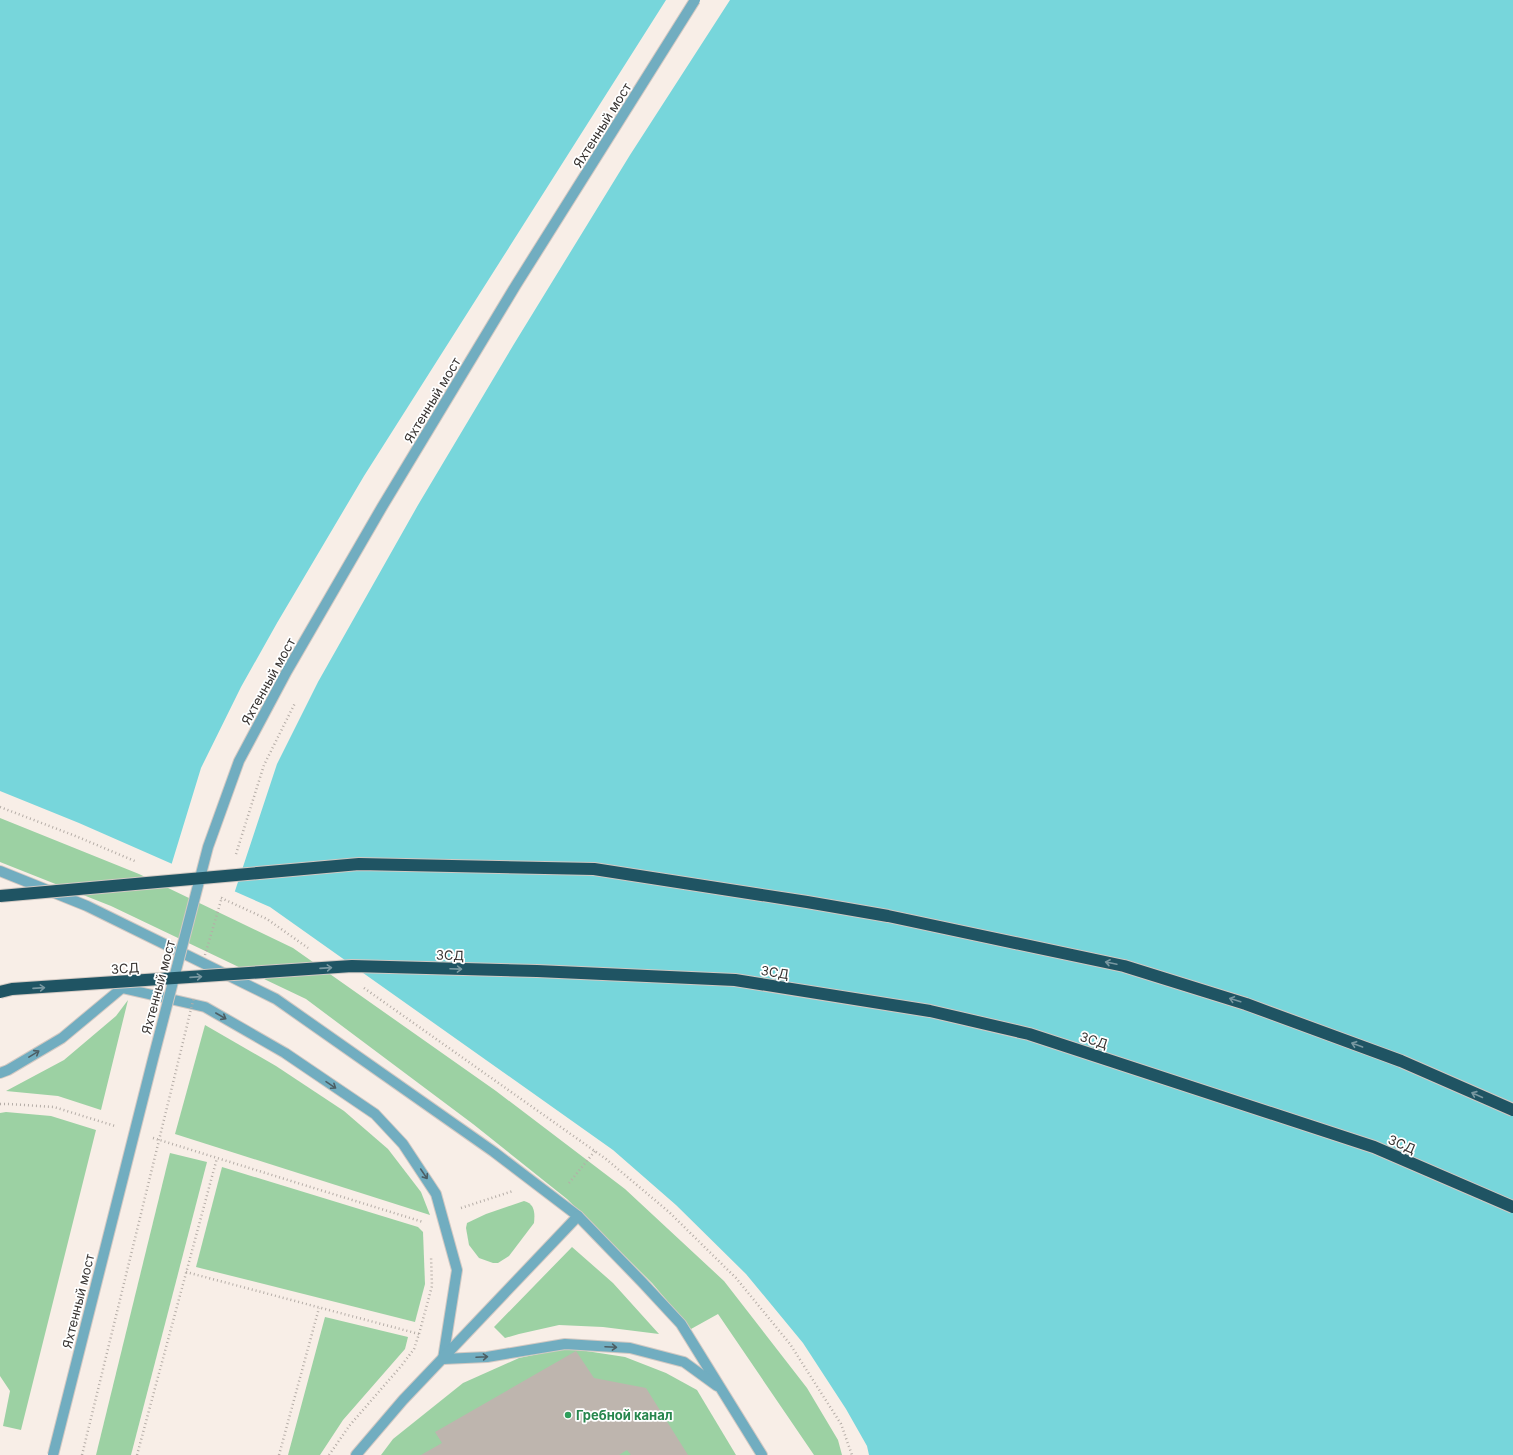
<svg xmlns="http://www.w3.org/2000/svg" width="1513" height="1455" font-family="Inter,sans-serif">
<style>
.green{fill:#9cd1a3}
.water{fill:#77d6db}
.pier{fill:#f8eee7}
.building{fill:#beb5ae}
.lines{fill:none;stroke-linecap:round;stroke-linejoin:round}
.minor-casing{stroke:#d2c9c3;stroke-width:12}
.path{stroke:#b5ada7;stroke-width:2.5;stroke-dasharray:1 3;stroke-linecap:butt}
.minor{stroke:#71adc0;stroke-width:10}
.minor-bridge-casing{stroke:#d2c9c3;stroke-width:12;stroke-linecap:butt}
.highway-bridge-casing{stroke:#d2c9c3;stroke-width:14;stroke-linecap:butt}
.path-bridge{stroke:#b5ada7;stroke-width:2.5;stroke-dasharray:1 3;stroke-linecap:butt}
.minor-bridge{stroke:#71adc0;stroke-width:10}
.highway-bridge{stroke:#1f5463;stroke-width:12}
.oneway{stroke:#7998a1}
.oneway2{stroke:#4c5e64}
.leisure-dot{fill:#2e9e5b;stroke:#fff;stroke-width:1.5}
.labels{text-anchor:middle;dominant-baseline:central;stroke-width:3.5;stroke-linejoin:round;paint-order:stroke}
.street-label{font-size:13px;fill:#383432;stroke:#fff}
.leisure-label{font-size:13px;font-weight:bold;fill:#27864d;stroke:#fff;text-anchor:start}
</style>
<rect width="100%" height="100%" fill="#f8eee7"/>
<g class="green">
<path d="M0,818L139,874L293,948L496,1091L625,1189L724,1281L807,1388L838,1440L842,1455H814L718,1314L691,1329L652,1283L567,1199L473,1124L306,999L111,906L0,862Z"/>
<path d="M128,1000L101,1110L58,1096L6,1091L64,1060L116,1016Z"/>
<path d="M205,1025L276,1066L344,1111L388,1149L421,1192L430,1215L175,1134Z"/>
<path d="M6,1112L51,1116L96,1130L21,1430L3,1426L10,1391L0,1376V1113Z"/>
<path d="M170,1153L207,1162L131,1455H96Z"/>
<path d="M222,1167L418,1227L423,1232L425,1284L415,1322L196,1267Z"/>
<path d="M524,1201C535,1204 535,1213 534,1223L509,1256L498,1263H493L479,1258L469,1245L466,1228L467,1223L486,1214Z"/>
<path d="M572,1247L613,1283L659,1334L603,1327L559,1325L519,1334L505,1338L494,1327Z"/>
<path d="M325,1317L408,1337L405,1349L343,1420L320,1455H288Z"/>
<path d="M567,1348L625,1357L666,1373L697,1390L736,1455H381L393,1439L463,1383L519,1358Z"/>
</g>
<path class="water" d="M0,0H1513V1455H869L867,1446L846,1409L803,1343L746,1274L676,1205L613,1150L270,907L79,823L0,791Z"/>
<path class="pier" d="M666,0H730L630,155L514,344L418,505L318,682L277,764L234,894L171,866L201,768L241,687L277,623L364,476Z"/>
<path class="building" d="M576,1351L594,1378L646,1388L688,1455H631L627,1450L619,1455H421L442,1443L435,1432Z"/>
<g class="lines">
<g class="minor-casing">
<g id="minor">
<path d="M0,871L87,906L276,999L494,1152L578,1216L642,1282L681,1324L762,1455"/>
<path d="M0,1073L8,1070L62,1038L122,988L205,1007L285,1053L375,1114L403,1144L436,1194L457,1270L443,1359"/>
<path d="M443,1359L487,1357L565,1344L630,1348L684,1362L717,1386"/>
<path d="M356,1455L403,1400L578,1216"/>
</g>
</g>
<g class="path">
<path d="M0,807L78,837L137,862"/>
<path d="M221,898L267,919L308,948"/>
<path d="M364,988L606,1159L669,1212L736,1278L790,1344L841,1424L852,1455"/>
<path d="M0,1104H8L54,1107L115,1126"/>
<path d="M153,1138L423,1222"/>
<path d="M569,1183L595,1151"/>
<path d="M461,1208L513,1191"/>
<path d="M186,1272L419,1334"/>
<path d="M137,1455L217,1158"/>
<path d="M279,1455L319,1308"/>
<path d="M329,1455L350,1425L402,1365L414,1349L419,1334L432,1286L431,1256"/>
</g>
<use href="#minor" class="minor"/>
<g class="minor-bridge-casing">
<path id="minor-bridge" d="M53,1455L153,1059L208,847L239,761L287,671L382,507L516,285L695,0"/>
</g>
<g class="highway-bridge-casing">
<g id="highway-bridge">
<path d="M0,896L359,864L594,869L807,902L888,916L1124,966L1246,1004L1401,1061L1513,1110"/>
<path d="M0,992L12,989L352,966L537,971L735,980L930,1011L1029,1034L1374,1147L1513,1207"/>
</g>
</g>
<g class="path-bridge">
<path d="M236,854L264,765L295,703"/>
<path d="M205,955L222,897"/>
<path d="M82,1455L194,997"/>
</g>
<use href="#minor-bridge" class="minor-bridge"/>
<use href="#highway-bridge" class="highway-bridge"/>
</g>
<defs><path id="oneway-shaft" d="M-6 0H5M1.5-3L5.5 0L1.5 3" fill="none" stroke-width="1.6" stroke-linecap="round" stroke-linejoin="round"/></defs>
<g class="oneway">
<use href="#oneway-shaft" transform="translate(1111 963) rotate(-168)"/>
<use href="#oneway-shaft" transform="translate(326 968) rotate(-4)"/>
<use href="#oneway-shaft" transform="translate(456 969) rotate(2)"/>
<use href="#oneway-shaft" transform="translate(196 977) rotate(-4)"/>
<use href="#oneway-shaft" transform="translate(39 988) rotate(-4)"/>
<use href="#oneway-shaft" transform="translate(1235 1000) rotate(-163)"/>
<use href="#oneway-shaft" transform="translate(1357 1045) rotate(-160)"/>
<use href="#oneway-shaft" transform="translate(1477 1095) rotate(-156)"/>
</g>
<g class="oneway2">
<use href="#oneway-shaft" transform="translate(221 1016) rotate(30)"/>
<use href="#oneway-shaft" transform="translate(34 1054) rotate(-31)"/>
<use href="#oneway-shaft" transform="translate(331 1085) rotate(34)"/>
<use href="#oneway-shaft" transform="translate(424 1174) rotate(56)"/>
<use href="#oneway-shaft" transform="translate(611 1347) rotate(3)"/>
<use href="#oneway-shaft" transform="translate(482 1357) rotate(-3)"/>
</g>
<circle class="leisure-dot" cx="568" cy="1415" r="4"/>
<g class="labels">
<g class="street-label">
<text transform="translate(602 125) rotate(-58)">Яхтенный мост</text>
<text transform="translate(432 400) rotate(-59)">Яхтенный мост</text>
<text transform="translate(268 681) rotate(-61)">Яхтенный мост</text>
<text transform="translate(450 955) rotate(2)">ЗСД</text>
<text transform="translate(125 968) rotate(-4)">ЗСД</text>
<text transform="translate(775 972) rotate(9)">ЗСД</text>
<text transform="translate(158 987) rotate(-75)">Яхтенный мост</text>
<text transform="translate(1094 1040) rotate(18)">ЗСД</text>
<text transform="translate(1402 1144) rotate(23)">ЗСД</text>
<text transform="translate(78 1301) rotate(-76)">Яхтенный мост</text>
</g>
<g class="leisure-label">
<text x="576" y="1415">Гребной канал</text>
</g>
</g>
</svg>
